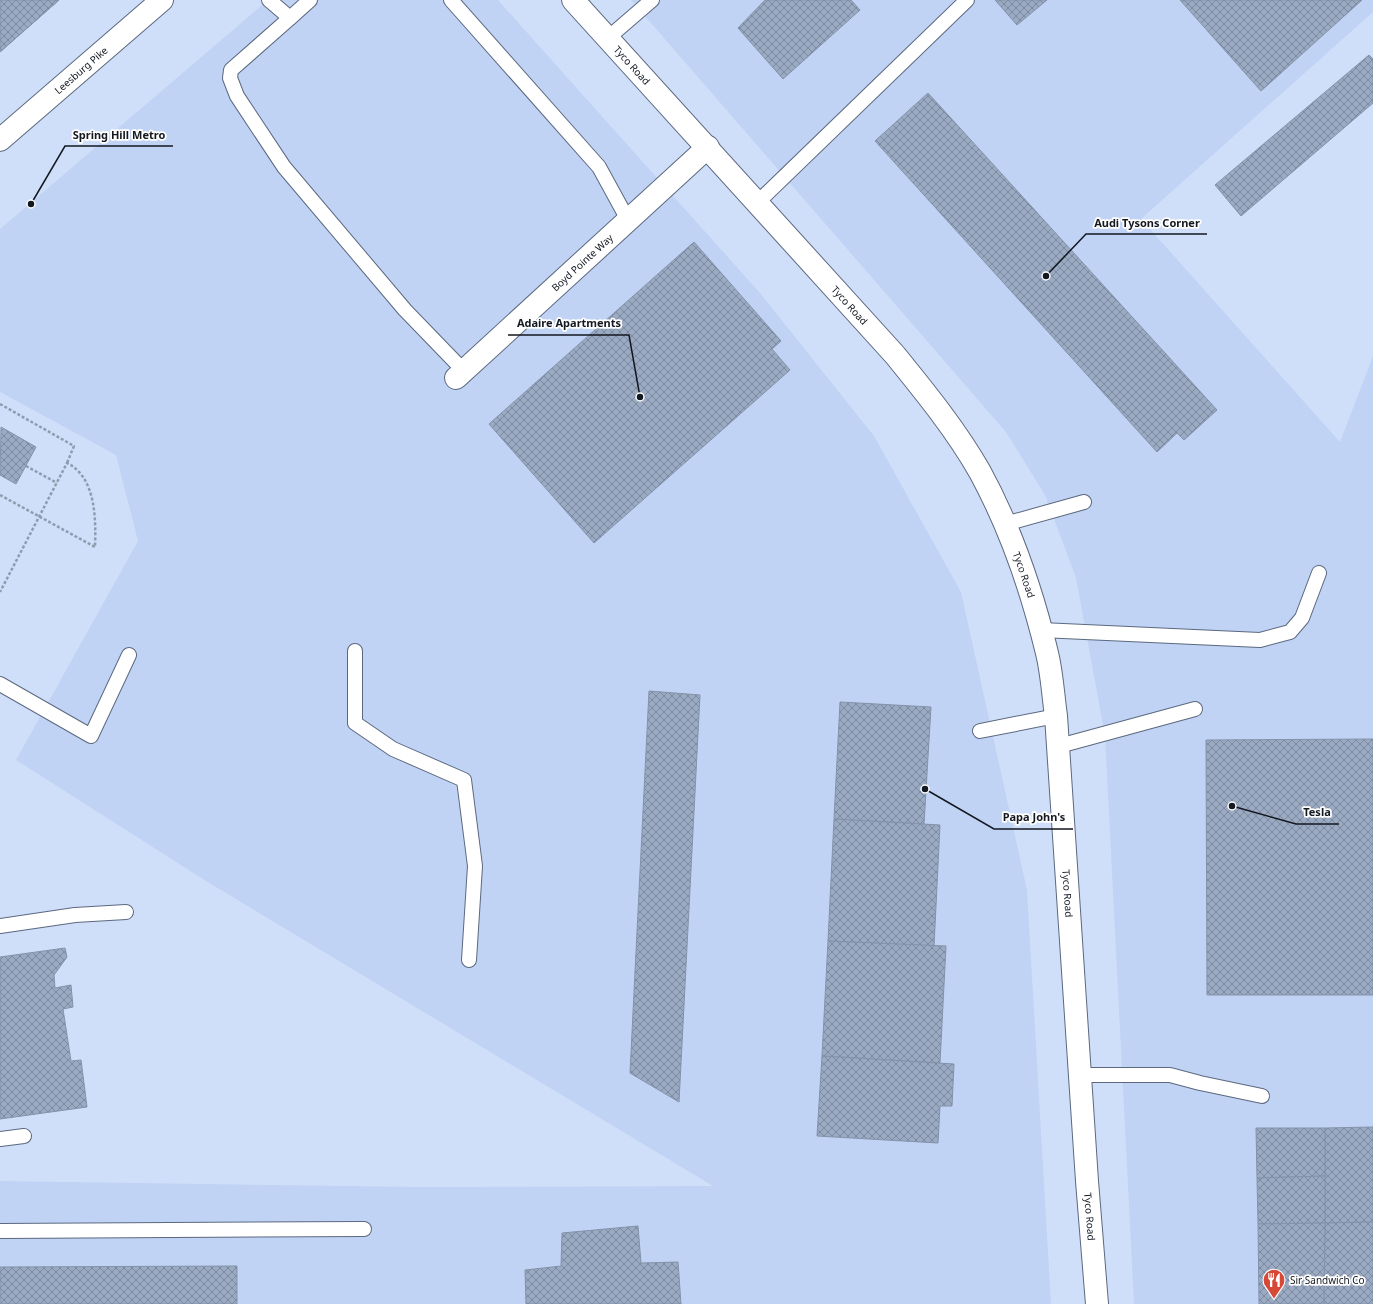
<svg xmlns="http://www.w3.org/2000/svg" width="1373" height="1304" font-family="'Noto Sans',sans-serif">
<style>
.built{fill:#c0d3f4}
.building{fill:url(#building-cross-hatch);stroke:#8392aa}
.lines{fill:none;stroke-linecap:round;stroke-linejoin:round}
.service-casing{stroke:#5b687f;stroke-width:16}
.minor-casing{stroke:#5b687f;stroke-width:24}
.tertiary-casing{stroke:#5b687f;stroke-width:24}
.trunk-casing{stroke:#5b687f;stroke-width:24}
.path{stroke:#8f9baf;stroke-width:2.5;stroke-dasharray:3 2;stroke-linecap:butt}
.service{stroke:#fff;stroke-width:14}
.minor{stroke:#fff;stroke-width:22}
.tertiary{stroke:#fff;stroke-width:22}
.trunk{stroke:#fff;stroke-width:22}
.labels{text-anchor:middle;dominant-baseline:central;stroke-width:3.5;stroke-linejoin:round;paint-order:stroke}
.street-label{font-size:10px;fill:#131821;stroke:#fff}
.poi-label{font-size:10px;fill:#131821;stroke:#fff;text-anchor:start}
.leader{fill:none;stroke:#131821;stroke-width:1.5}
.callout-dot{fill:#131821;stroke:#fff;stroke-width:1.5}
.callout-label{font-size:11px;text-anchor:middle;font-weight:bold;fill:#131821;stroke:#fff;stroke-width:3.5;stroke-linejoin:round;paint-order:stroke}
</style>
<defs>
<pattern id="building-cross-hatch" width="8" height="8" patternUnits="userSpaceOnUse"><rect width="8" height="8" fill="#9baac3"/><path d="M0 0l8 8M0 8l8-8" fill="none" stroke="#7d899e"/></pattern>
</defs>
<rect width="100%" height="100%" fill="#d0dff9"/>
<g class="built">
<path d="M268,0H498L760,293L874,436L961,592L1027,890L1051,1304H0V1181L420,1187L713,1186L206,881L16,760L138,541L116,455L0,392V229Z"/>
<path d="M631,0H1373V12L1141,219L1340,442L1373,356V1304H1134L1105,736L1076,578L1045,495L1006,432Z"/>
</g>
<g class="building">
<path d="M0,0H59L0,52Z"/>
<path d="M0,0H59L0,52Z"/>
<path d="M765,0H851L860,10L783,79L738,28Z"/>
<path d="M995,0H1047L1017,25Z"/>
<path d="M1180,0H1362L1261,91Z"/>
<path d="M1369,55L1373,59V103L1241,216L1215,185Z"/>
<path d="M928,93L1217,410L1184,440L1177,433L1157,452L875,141Z"/>
<path d="M694,242L781,341L772,349L790,370L594,543L489,424Z"/>
<path d="M1,427L36,447L16,484L0,475Z"/>
<path d="M649,691L700,695L679,1102L630,1073Z"/>
<path d="M840,702L931,707L924,824L834,819Z"/>
<path d="M1373,739V995H1207L1206,740Z"/>
<path d="M834,819L940,825L934,946L828,941Z"/>
<path d="M828,941L946,946L940,1063L822,1056Z"/>
<path d="M65,948L67,957L54,975L55,988L71,985L73,1007L63,1009L71,1061L81,1060L87,1107L0,1119V957Z"/>
<path d="M822,1056L954,1064L952,1106H940L938,1143L817,1136Z"/>
<path d="M1373,1127V1222L1325,1223V1128Z"/>
<path d="M1256,1128H1325V1176L1257,1178Z"/>
<path d="M1325,1176V1223L1258,1224L1257,1178Z"/>
<path d="M1373,1222V1304H1324L1325,1223Z"/>
<path d="M1325,1223L1324,1304H1259L1258,1224Z"/>
<path d="M638,1226L641,1263L678,1262L681,1304H526L525,1270L561,1266L562,1233Z"/>
<path d="M237,1266V1304H0V1267Z"/>
</g>
<g class="lines">
<g class="service-casing">
<g id="service">
<path d="M269,0L290,18L310,0"/>
<path d="M451,0L599,167L628,220"/>
<path d="M290,18L231,70L230,78L237,96L284,167L405,310L464,371"/>
<path d="M608,38L652,0"/>
<path d="M757,203L967,0"/>
<path d="M1005,524L1084,502"/>
<path d="M1041,630L1260,640L1290,632L1302,618L1319,573"/>
<path d="M355,651V723L393,749L464,780L475,866L469,960"/>
<path d="M0,684L91,736L129,655"/>
<path d="M980,731L1056,716"/>
<path d="M1059,746L1195,709"/>
<path d="M0,926L75,915L126,912"/>
<path d="M1080,1075H1170L1200,1083L1262,1096"/>
<path d="M0,1139L24,1136"/>
<path d="M0,1231L364,1229"/>
</g>
</g>
<g class="minor-casing">
<g id="minor">
<path id="s1" d="M456,378L708,147"/>
</g>
</g>
<g class="tertiary-casing">
<g id="tertiary">
<path id="s2" d="M573,0L895,355C925,392 956,430 980,472C1011,529 1032,591 1047,653C1052,673 1053,695 1056,716L1087,1181L1097,1304"/>
</g>
</g>
<g class="trunk-casing">
<g id="trunk">
<path id="s3" d="M0,140L162,0"/>
</g>
</g>
<g class="path">
<path d="M0,404L74,446L67,463"/>
<path d="M26,466L57,483"/>
<path d="M0,495L95,547C96,519 96,477 67,463L0,592"/>
</g>
<use href="#service" class="service"/>
<use href="#minor" class="minor"/>
<use href="#tertiary" class="tertiary"/>
<use href="#trunk" class="trunk"/>
</g>
<defs>
<g id="restaurant-pin" transform="scale(1.15)"><path d="M0 17L-7.5 6A9.5 9.5 0 1 1 7.5 6Z" fill="#d64936" stroke="#fff"/><path d="M-5-6h1v4h1v-4h1v4h1v-4h1v5L-1.5 .5V6h-2V.5L-5-1ZM5-6V6H3V1.5H1.5Q1.5-4 5-6Z" fill="#fff"/></g>
</defs>
<g fill-rule="evenodd">
<use href="#restaurant-pin" x="1274" y="1280"/>
</g>
<g class="labels">
<g class="street-label">
<text stroke="none"><textPath href="#s2" startOffset="88">Tyco Road</textPath></text>
<text stroke="none"><textPath href="#s3" startOffset="107">Leesburg Pike</textPath></text>
<text stroke="none"><textPath href="#s1" startOffset="171">Boyd Pointe Way</textPath></text>
<text stroke="none"><textPath href="#s2" startOffset="412">Tyco Road</textPath></text>
<text stroke="none"><textPath href="#s2" startOffset="736">Tyco Road</textPath></text>
<text stroke="none"><textPath href="#s2" startOffset="1059">Tyco Road</textPath></text>
<text stroke="none"><textPath href="#s2" startOffset="1383">Tyco Road</textPath></text>
</g>
<g class="poi-label">
<text x="1290" y="1280">Sir Sandwich Co</text>
</g>
</g>
<path class="leader" d="M31 204L65 146H173M1046 276L1086 234H1207M640 397L629 335H508M1232 806L1296 824H1339M925 789L994 829H1073"/>
<g class="callout-dot">
<circle cx="31" cy="204" r="4"/>
<circle cx="1046" cy="276" r="4"/>
<circle cx="640" cy="397" r="4"/>
<circle cx="1232" cy="806" r="4"/>
<circle cx="925" cy="789" r="4"/>
</g>
<g class="callout-label">
<text x="119" y="139">Spring Hill Metro</text>
<text x="1147" y="227">Audi Tysons Corner</text>
<text x="569" y="327">Adaire Apartments</text>
<text x="1317" y="816">Tesla</text>
<text x="1034" y="821">Papa John's</text>
</g>
</svg>
